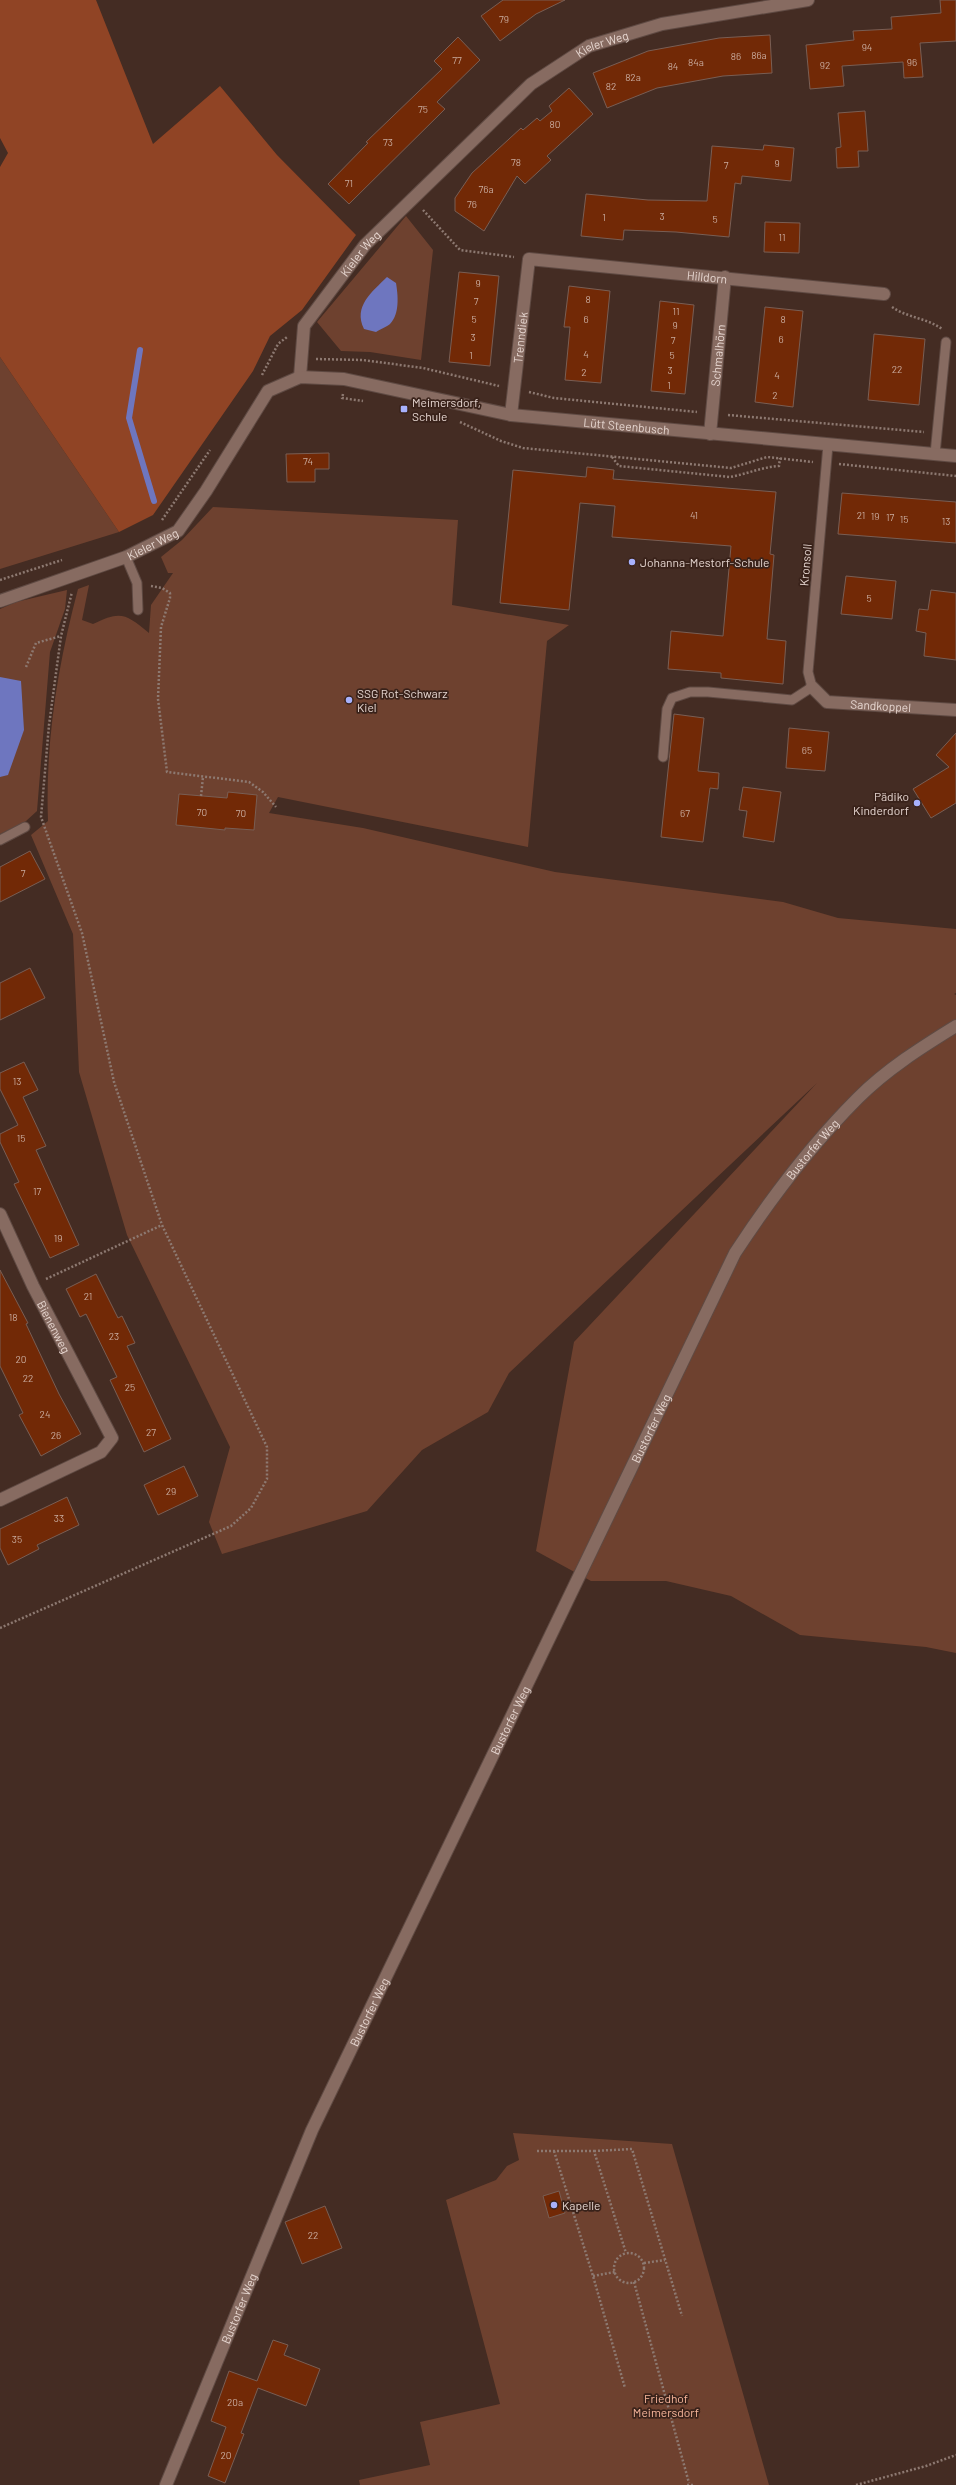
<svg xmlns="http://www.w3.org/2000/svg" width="956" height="2485" font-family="Barlow,sans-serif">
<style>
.green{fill:#6e412f}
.forest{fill:#904425}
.water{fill:#6e76bf}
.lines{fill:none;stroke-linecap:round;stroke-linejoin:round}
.stream{stroke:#6e76bf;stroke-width:6}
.building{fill:#722906;stroke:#795e54}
.service-casing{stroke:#5f4a43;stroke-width:11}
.minor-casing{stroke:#5f4a43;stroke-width:14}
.tertiary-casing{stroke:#5f4a43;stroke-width:14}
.path{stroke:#8d7971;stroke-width:2.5;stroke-dasharray:2 2;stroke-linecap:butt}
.service{stroke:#876b61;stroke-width:9}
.minor{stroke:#876b61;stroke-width:12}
.tertiary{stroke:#876b61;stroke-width:12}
.poi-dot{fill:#a7b1fc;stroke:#39221a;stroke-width:1.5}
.labels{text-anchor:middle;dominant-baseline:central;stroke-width:3.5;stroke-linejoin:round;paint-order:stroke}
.number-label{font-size:10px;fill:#c9ab9e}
.street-label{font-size:12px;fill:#e6d6d0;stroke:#39221a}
.poi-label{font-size:12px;fill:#e6d6d0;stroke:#39221a;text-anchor:start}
.park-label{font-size:12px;fill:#f8b69c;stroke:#39221a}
</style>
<rect width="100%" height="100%" fill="#442c23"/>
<g class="green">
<path d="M406,216L433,250L421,360L370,352L341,351L317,322Z"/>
<path d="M0,357L119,532L0,569Z"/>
<path d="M213,507L458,520L452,605L569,625L547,641L528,847L278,797L269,813L363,828L555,872L783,902L838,918L956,929V993L954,994L956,995V1653L926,1647L800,1635L731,1596L666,1581H591L536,1551L574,1342L817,1083L509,1373L488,1412L422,1450L367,1511L222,1554L209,1522L230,1447L127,1235L79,1072L73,934L31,835L48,821C45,743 58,664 78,589L89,585L82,620L93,624C121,610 126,614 149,633L151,605L173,573H168L161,557L182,540Z"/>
<path d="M67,590L65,609L50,652L37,811L26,821L0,834V609L16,602Z"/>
<path d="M513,2133L672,2144L769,2485H360L359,2480L430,2465L420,2422L500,2404L446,2200L496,2180L507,2166L519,2160Z"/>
</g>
<path class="forest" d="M0,0H96L153,144L220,86L277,155L356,235L302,310L270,336L253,371L153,515L119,532L0,357V167L8,153L0,138Z"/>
<g class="water">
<path d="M387,277L396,283C398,295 400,314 390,324C387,327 380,329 376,332L364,329C353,306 372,292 387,277Z"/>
<path d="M0,677L21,681L24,730L8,775L0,777Z"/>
</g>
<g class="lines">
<path class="stream" d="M140,350L129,418L154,501"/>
</g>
<g class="building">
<path d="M503,0H565L536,14L500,41L481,16Z"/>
<path d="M940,0H956V41L920,43L923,77L904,78L903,62L842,66L844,86L810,89L806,45L854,40L853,31L892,29L891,17L941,13Z"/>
<path d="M770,35L772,73L723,76L657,88L607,108L593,73L648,51L719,38Z"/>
<path d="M458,37L480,60L437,102L445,109L349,204L328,184L368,143L366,142L442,69L434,61Z"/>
<path d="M569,88L593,114L547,156L551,160L525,184L517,176L484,231L455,211V198L472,173L521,128L523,130L537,118L540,121L552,111L549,106Z"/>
<path d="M865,111L868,151H858L859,167L837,168L836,148L841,147L838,113Z"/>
<path d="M764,145L794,148L791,181L742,176L741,184L735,183L729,237L676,232L624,230L623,240L581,236L586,194L648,200L707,201L712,146L763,150Z"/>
<path d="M765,222L800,223L799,253L764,252Z"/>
<path d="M459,272L499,276L490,366L449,362Z"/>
<path d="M569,286L610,291L601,383L565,380L570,327H564Z"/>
<path d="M660,301L694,305L685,394L651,391Z"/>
<path d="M765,307L803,311L793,407L755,402Z"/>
<path d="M874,334L925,339L919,405L868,400Z"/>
<path d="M329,453V469H315V482H287L286,454Z"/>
<path d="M587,467L614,470L613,479L776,492L770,554L774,555L767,639L786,641L783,684L721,678V673L668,669L671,631L723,636L731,546L612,537L615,506L580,503L569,610L500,603L513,470L586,477Z"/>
<path d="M842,493L956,502V543L838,534Z"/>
<path d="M846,576L896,581L892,619L841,614Z"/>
<path d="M931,590L956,593V660L924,656L926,633L916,631L919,609L928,610Z"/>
<path d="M674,714L704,718L698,771L719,773L718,789L710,788L703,842L661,837Z"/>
<path d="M789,728L829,732L825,771L786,768Z"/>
<path d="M956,733V803L931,818L913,789L949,767L936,755Z"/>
<path d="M743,787L781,792L774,842L743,837L747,811L739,810Z"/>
<path d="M228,792L257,795L254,830L225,828V830L176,825L179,794L227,798Z"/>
<path d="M30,851L45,879L0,902V867Z"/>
<path d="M30,968L45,998L0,1020V983Z"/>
<path d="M24,1062L38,1090L23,1097L46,1146L36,1150L79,1245L50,1258L14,1184L19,1182L0,1142V1134L18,1125L0,1089V1073Z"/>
<path d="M0,1270L28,1323L26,1324L59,1394L81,1434L41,1456L19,1415L23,1413L0,1366Z"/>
<path d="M96,1274L118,1318L122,1316L135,1343L127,1346L171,1439L144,1452L110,1380L117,1377L86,1314L80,1317L66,1289Z"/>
<path d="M184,1466L198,1496L158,1515L144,1485Z"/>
<path d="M67,1497L79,1525L37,1545L39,1549L8,1565L0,1548V1529Z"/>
<path d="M559,2191L565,2213L549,2218L543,2196Z"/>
<path d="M325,2206L342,2248L302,2264L285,2222Z"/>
<path d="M273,2340L288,2345L284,2355L320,2369L306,2406L258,2388L241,2433L244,2434L225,2483L208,2476L226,2427L211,2421L229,2371L257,2381Z"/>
</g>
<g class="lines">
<g class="service-casing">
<g id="service">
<path d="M935,454L946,342"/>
<path d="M126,557L137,583L138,610"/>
<path d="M663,757L667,709L672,698L690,692H708L792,700L812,687L808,672L828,445"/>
<path d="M0,840L25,827"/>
</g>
</g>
<g class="minor-casing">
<g id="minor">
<path id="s1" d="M300,377L304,326L365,245L531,84L589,46L662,24L808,0"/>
<path id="s2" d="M511,415L529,259L884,294"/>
<path id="s3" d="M710,434L725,277"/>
<path id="s4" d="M812,687L827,702L956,710"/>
<path id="s5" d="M0,1214L33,1286L112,1438L101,1452L0,1500"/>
<path id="s6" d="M166,2485L312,2130L735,1253C771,1198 811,1145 858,1098C887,1069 922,1047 956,1026"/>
</g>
</g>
<g class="tertiary-casing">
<g id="tertiary">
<path id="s7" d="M0,601L126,557L178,531L206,491L268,391L300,377L344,379L511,415L956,456"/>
</g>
</g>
<g class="path">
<path d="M423,210L460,250L514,257"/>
<path d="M892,307C908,318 927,318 942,329"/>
<path d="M316,359L363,360L423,368L499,386"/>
<path d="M262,375L278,344L287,337"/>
<path d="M529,392L554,398L697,412"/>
<path d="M343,394L342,398L363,401"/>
<path d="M728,415L924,432"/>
<path d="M460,422L501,441L523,448L731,468L767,457L813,462"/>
<path d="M612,457L619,466L730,477C747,474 762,467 779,466L780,458"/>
<path d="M839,464L956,476"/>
<path d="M162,520L210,450"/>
<path d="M0,580L62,560"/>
<path d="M151,586L162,588L170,593V598L161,627L158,699L167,772L249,782L263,792L276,807"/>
<path d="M26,667L36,643L61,636"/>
<path d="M201,796L203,777"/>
<path d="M46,1279L162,1225"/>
<path d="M0,1628L231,1526L251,1508L267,1479V1447L162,1225L114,1082L82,933L41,817L49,725L61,636L72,592"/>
<path d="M537,2151H594L626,2253"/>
<path d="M554,2151L593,2276L625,2388"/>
<path d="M594,2151L632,2149L682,2316"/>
<circle cx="629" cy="2268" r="15"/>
<path d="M644,2263L665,2260"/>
<path d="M593,2276L615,2272"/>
<path d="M634,2282L689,2483"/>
<path d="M687,2485H695"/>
<path d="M856,2485L926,2466L956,2455"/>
</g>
<use href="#service" class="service"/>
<use href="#minor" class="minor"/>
<use href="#tertiary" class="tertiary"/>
</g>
<g class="poi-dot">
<rect x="400" y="405" width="8" height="8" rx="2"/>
<circle cx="632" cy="562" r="4"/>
<circle cx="349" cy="700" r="4"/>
<circle cx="917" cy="803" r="4"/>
<circle cx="554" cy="2205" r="4"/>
</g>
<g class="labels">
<g class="number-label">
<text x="504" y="19">79</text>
<text x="867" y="47">94</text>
<text x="759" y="55">86a</text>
<text x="736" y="56">86</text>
<text x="457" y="60">77</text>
<text x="696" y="62">84a</text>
<text x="912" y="62">96</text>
<text x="825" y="65">92</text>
<text x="673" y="66">84</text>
<text x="633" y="77">82a</text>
<text x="611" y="86">82</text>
<text x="423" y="109">75</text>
<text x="555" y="124">80</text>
<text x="388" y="142">73</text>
<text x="516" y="162">78</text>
<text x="777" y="163">9</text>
<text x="726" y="165">7</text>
<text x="349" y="183">71</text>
<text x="486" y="189">76a</text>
<text x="472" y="204">76</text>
<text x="662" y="216">3</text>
<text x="604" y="217">1</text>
<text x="715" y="219">5</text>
<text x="782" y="237">11</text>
<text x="478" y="283">9</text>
<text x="588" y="299">8</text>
<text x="476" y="301">7</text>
<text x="676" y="311">11</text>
<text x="474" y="319">5</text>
<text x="586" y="319">6</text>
<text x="783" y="319">8</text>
<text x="675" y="325">9</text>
<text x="473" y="337">3</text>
<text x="781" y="339">6</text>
<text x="673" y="340">7</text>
<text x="586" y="354">4</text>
<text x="471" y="355">1</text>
<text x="672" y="355">5</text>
<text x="897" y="369">22</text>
<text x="670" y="370">3</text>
<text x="584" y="372">2</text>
<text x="777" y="375">4</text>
<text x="669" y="385">1</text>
<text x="775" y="395">2</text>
<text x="308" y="461">74</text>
<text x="694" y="515">41</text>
<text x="861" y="515">21</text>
<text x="875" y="516">19</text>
<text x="890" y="517">17</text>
<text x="904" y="519">15</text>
<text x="946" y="521">13</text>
<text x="869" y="598">5</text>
<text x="807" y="750">65</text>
<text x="202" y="812">70</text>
<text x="241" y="813">70</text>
<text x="685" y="813">67</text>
<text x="23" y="873">7</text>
<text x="17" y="1081">13</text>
<text x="21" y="1138">15</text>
<text x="37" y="1191">17</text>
<text x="58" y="1238">19</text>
<text x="88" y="1296">21</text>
<text x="13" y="1317">18</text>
<text x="114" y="1336">23</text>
<text x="21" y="1359">20</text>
<text x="28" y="1378">22</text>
<text x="130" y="1387">25</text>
<text x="45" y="1414">24</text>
<text x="151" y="1432">27</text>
<text x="56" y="1435">26</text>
<text x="171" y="1491">29</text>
<text x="59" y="1518">33</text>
<text x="17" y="1539">35</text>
<text x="313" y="2235">22</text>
<text x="235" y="2402">20a</text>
<text x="226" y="2455">20</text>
</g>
<g class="street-label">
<text stroke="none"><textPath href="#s1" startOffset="466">Kieler Weg</textPath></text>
<text stroke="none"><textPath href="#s1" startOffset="143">Kieler Weg</textPath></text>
<text stroke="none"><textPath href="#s2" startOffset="336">Hilldorn</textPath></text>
<text stroke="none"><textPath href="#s2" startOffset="78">Trenndiek</textPath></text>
<text stroke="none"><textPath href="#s3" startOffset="79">Schmalhörn</textPath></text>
<text stroke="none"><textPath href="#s7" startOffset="724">Lütt Steenbusch</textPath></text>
<text stroke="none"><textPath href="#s7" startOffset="163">Kieler Weg</textPath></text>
<text transform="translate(805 565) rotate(-85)">Kronsoll</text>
<text stroke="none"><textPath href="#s4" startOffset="75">Sandkoppel</textPath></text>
<text stroke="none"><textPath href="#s6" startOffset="1487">Bustorfer Weg</textPath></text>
<text stroke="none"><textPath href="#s5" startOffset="125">Bienenweg</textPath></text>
<text stroke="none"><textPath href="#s6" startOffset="1163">Bustorfer Weg</textPath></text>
<text stroke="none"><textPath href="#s6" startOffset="839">Bustorfer Weg</textPath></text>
<text stroke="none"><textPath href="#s6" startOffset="515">Bustorfer Weg</textPath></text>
<text stroke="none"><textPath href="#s6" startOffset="191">Bustorfer Weg</textPath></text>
</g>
<g class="poi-label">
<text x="412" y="402">Meimersdorf,<tspan x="412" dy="14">Schule</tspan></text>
<text x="640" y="562">Johanna-Mestorf-Schule</text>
<text x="357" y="693">SSG Rot-Schwarz<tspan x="357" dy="14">Kiel</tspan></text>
<text x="909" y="796" text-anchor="end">Pädiko<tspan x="909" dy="14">Kinderdorf</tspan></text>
<text x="562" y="2205">Kapelle</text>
</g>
<g class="park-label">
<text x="666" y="2398">Friedhof<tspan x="666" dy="14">Meimersdorf</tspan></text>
</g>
</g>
</svg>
